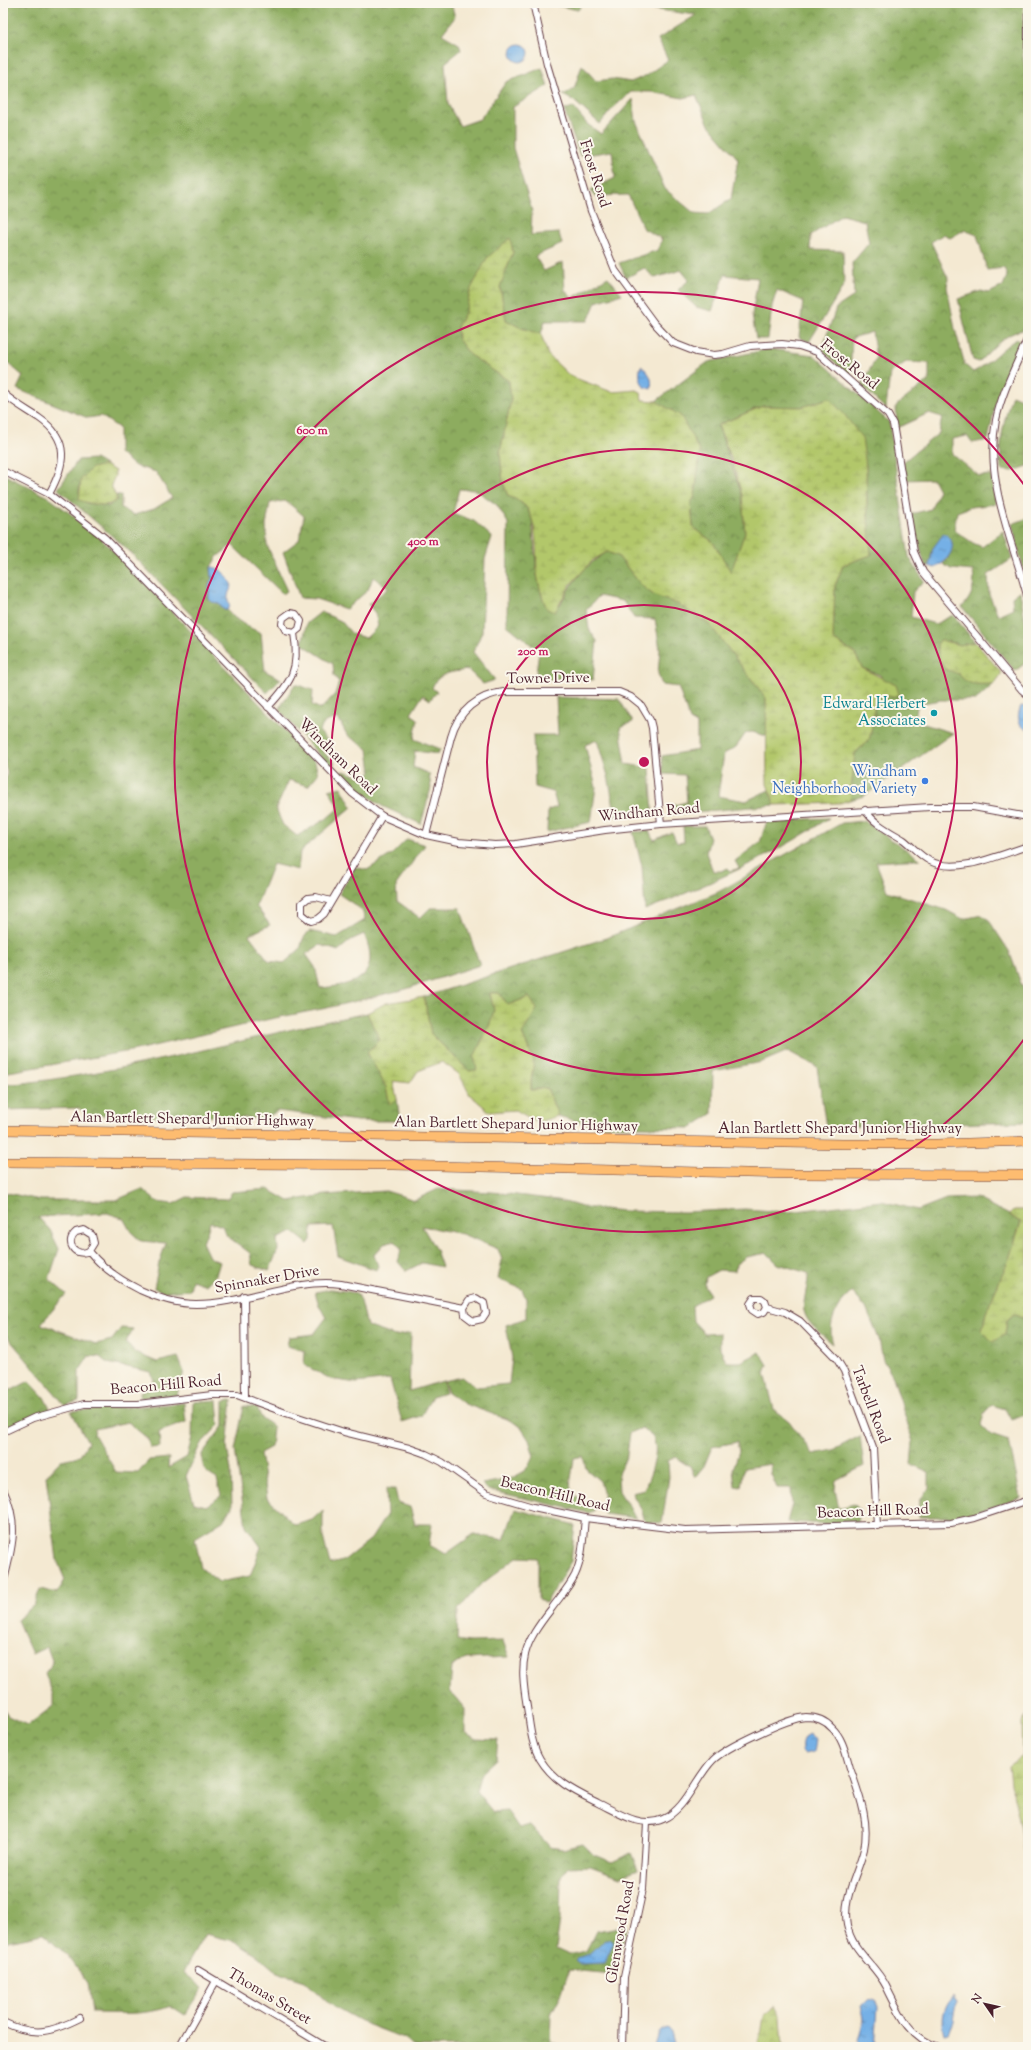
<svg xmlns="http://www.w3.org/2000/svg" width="1031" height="2050" font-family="'Sorts Mill Goudy',serif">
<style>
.forest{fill:url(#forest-crowns);stroke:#6c6645;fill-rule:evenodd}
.wetland{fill:url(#wetland-marsh);stroke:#7e734b}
.water{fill:url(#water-ripples);stroke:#606888}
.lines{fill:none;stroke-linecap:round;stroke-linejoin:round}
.minor-casing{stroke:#643d44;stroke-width:8}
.highway-casing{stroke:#643d44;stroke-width:10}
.minor{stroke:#fff;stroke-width:6}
.highway{stroke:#fdbc70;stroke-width:9}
.ring{fill:none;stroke:#c2185b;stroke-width:2}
.culture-dot{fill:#0f9aa8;stroke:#fbf7ec;stroke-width:1.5}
.shop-dot{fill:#3f7fe0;stroke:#fbf7ec;stroke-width:1.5}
.labels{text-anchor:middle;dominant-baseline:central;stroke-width:4;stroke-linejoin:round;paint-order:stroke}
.street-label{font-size:15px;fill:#4a1f2b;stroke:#fbf7ec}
.culture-label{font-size:15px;fill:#0d838f;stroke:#fbf7ec;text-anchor:end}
.shop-label{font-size:15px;fill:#366cbe;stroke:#fbf7ec;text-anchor:end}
.centre{fill:#c2185b;stroke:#fbf7ec;stroke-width:2}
.ring-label{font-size:12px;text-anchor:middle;font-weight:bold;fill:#c2185b;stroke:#fbf7ec;stroke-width:4;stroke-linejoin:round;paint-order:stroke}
</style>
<defs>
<pattern id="forest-crowns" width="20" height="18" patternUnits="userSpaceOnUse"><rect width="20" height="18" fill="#8dac5f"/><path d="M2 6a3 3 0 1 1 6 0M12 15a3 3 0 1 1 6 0" fill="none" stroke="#758b4f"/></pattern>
<pattern id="wetland-marsh" width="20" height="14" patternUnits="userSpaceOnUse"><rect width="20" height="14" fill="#b2c76b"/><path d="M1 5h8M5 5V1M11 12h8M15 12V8" fill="none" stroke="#9baa5d"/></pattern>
<pattern id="water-ripples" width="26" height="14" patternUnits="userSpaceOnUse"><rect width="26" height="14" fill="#75b0e6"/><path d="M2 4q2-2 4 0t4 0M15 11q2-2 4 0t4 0" fill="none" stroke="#628fbb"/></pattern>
</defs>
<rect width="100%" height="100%" fill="#fbf7ec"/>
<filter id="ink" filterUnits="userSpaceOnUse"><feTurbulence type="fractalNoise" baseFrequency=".025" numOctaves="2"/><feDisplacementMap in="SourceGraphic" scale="8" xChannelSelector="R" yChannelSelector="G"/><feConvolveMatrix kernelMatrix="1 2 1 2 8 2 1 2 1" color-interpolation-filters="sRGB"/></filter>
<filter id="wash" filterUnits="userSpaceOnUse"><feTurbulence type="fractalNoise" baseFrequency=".012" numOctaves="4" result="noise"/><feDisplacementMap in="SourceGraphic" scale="16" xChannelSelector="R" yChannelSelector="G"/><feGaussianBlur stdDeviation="0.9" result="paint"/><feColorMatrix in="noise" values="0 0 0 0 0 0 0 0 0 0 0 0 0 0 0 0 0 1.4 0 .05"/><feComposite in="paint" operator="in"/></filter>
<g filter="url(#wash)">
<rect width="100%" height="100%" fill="#f4e9d2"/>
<g class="forest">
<path d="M3,3H451L455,17L442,34L459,44L461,50L445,63L448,104L460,126L480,119L506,82L542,68L548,86L513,107V148L532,211L531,235L559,233L562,244L535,256L544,271L563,262L565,290L572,298L608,277L622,294L596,302L588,321H545L541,334L521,328L506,320L500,287L513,252L471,289L465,313L457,327L458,339L470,355L509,381L511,400L500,453L503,482L508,496L518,500L527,508L532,519L537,575L542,597L560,605C571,583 585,565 607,552L618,556L642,586L655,596L678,604L710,625L766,698L767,736L752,732L746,733L736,747L724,754L718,796L746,801L769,790L775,805L672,814L671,806L687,802L685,775L663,774L662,756L697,750V724L690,720L678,687L662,685L658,674L660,649L655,619L634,618L623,601L599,596L586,610L589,629L597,641L593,680L563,678L535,681L539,651L507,625L508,523L497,505L476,490L459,489L453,513L474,521L492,537L485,559L482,632L473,652L495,680L483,684L468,670C453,672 438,672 432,688L437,692L430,700L423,695L411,714L418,719L414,739L440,749L438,754L415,751L413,767L429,774L431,788L421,824L382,806L338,775L343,771L365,778L371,772L368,749L347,735L338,718L325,722L319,731L327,740L322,751L335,763L330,768L279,709L295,684L313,690L312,705L321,709L335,694L339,682L334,676L333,664L302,644L307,623L321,612L341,621L352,634L366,638L378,626L375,613L368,604L389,588L373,577L368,590L346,609L316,599L300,598L283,552L299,540L304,516L286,501L270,503L266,525L267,545L287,591L283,594L232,545L217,557L211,567L212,578L209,585L208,598L221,605L224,610H227C236,621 248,627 261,633L265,671L281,679L267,693L128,550L58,489L78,460L95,459L105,465C89,469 79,476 79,493L86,503L109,506L117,499L116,495L121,496V508L134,515L154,509L172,498L156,472L135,466L119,453V428L101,416L88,418L17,389L23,376L9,364L3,365Z"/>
<path d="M545,3H583L578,10Z"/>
<path d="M628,3H1024L1022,48L1028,95V311L1023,330C1005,333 991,350 979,362L973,360L958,299L981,291L989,293L1003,286L1007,276L1004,268L987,270L977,235L964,230L950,238L944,234L931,242L948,278L947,287L955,329L965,365L973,372C990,364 1000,348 1017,339L1021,342L996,401L988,440L972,443L967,436L952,439V454L979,476L991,475L996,504L971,507L957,512L954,530L973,543L982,547L1003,531L1012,559L988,575L989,594L998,615L1013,608L1012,597L1020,591L1028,636V661L1015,671L962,607C973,596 975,586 973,571L951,569L943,564L949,557L933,548L929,566H925L911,514L931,509L939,490L933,479L905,480L903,462L939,433L942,417L929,413L897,428L896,406L929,380V363L906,362L890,373L886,409L861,386L876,358L872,332L852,338L850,378L822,349L836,308L854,296L852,263L869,243L865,221L842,215L811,235L810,250L843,251L844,285L809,342L799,337L803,301L777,290L772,306L768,339H756L752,315L758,278L725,275L712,311L696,307L678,290L689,280L681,270L655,278L644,268L626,278L619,263L658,250L662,239L644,229L628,195L594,196L591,190L615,178L612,151L580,156L564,110L573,107L587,124L601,134L633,99L636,121L665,189L694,213L708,214L731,199L738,159L709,125L696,95L683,98L651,92H631L612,109L600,124L574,101L563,95L574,89L582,65L596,81L612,79L631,82L647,75L668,60L658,39L696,15L629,6Z"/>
<path d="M769,349L814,355L889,422L909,557L924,581L913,592L911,617L935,624L953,615L975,642L960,645L948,641L937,645L941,665L981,684H994L976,700H940L918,704L914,721L953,733L864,796L850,800L855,753L869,740L874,719V703L881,695L893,697L880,675L862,668L855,654L833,639L835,586L843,565L871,555L867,505L866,466L829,398L802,407L763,406L718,425L742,495L745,532L731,573L713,542L693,527L691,503L695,496L700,452L656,401L708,362Z"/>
<path d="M1012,395L1028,402V466L1013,471L1001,470C999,441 1003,423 1012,395Z"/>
<path d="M3,474L48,497L87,526L117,554L315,762L318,774L308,786L289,780L276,809L283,825L297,836L326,819L339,808L329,790L341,787L352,807L300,852L298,870L273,864L256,906L270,925L249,935L269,961L284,963L300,949L303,939L309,931L337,937L365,920L362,910L339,894L355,867L367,870L392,854L407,839L425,845L396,885L397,901L420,918L430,908H460L480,965L406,989L327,1008L270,1019L136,1050L3,1073V785L7,773L3,757ZM364,934C382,976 357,985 320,988L315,967L306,954L320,945L338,951L351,940Z"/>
<path d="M1028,518V587L1012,524Z"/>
<path d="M556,697L619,699L633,722L620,727L626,764L650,768L653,814L616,817L608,776L597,740L585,745L596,787L591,822L547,832L548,810L557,807L553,792L535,787L533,735H558Z"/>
<path d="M829,818C772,857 709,884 645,910L642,866L633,832L649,831L654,840L672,832L677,843L684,842L683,826H705L710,838L706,853L713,871H721L728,868L731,871L739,868L735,861L760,842L767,821Z"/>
<path d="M864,821L920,859L876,862L887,891L946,910L963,919L982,915L988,919L1009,951L1028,1002V1122L826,1127L817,1067L788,1051L762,1062L713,1071L712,1114L690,1128L594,1126L558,1116L547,1088L531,1090V1081L534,1061L522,1034L536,1009L529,997L508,1005L499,993H490L494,1010L490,1024L480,1044L477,1070L469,1071L431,1034L424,997L609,937L718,892L842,823Z"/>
<path d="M367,1013L380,1040L367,1052L386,1087L390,1104L397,1099L399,1114L397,1121H358L278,1111L263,1119L218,1116L172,1118L87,1115L79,1108L3,1110V1085C127,1074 246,1037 367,1013Z"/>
<path d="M142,1189L157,1202L173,1204L187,1197L227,1199L232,1192L268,1189L289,1201L325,1195L386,1191L415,1200L438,1189L492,1192L558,1200L582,1207L625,1211L685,1212L745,1209L788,1212L881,1201L918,1210L946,1199L976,1198L1021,1221L1009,1259L986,1313L982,1331L1005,1335L1007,1320L1014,1314L1023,1318L1028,1308V1414L1011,1420L1005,1409L992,1405L984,1413L981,1425L991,1435L1009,1441L1021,1498L977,1512L952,1517H919L920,1498L929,1489V1472L911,1464L913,1442L893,1377L883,1360L879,1339L866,1308L852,1292C836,1305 827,1324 833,1344C824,1336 807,1325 804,1311C802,1303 809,1284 808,1273L778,1264L767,1253L746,1257L736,1264L735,1271L719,1270L706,1277L705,1286L710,1295L692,1306L693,1321L705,1334L720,1333V1349L727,1362H741L760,1352L768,1365L765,1373L774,1410L789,1421L813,1454L833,1450L860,1436L864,1466L836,1480L835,1490L839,1508L854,1504L859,1509L857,1521L827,1524L787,1522L792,1504L791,1488H777L771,1474V1464L744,1468L741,1487L735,1486L733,1469L739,1451L737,1442L712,1447L704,1466L695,1477L690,1467L675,1457L668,1461L669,1477L662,1523L645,1522L642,1511L632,1493L644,1490C650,1475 661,1451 652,1436C650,1433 644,1430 642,1428L630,1433L627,1455L618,1475L619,1491L636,1518L604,1514L603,1492L600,1481L586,1469L583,1456L574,1458C570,1494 563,1488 595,1510L589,1513L488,1490L482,1484L510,1479L525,1471L534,1456L529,1440L520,1426L509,1420L465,1404L448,1393L444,1381L462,1377L477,1387L509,1384L512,1358L506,1325L526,1318V1299L522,1289L498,1279L502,1260L498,1249L462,1234L422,1226L436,1250L442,1267L422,1263L406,1271L398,1262L401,1249L395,1241L384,1244L374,1255L378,1266L376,1270L338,1256L333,1226L312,1227L311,1240L308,1244L293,1232L277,1239L278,1250L269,1271L252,1265L250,1253L227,1236L222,1226L210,1222L207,1233L202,1242L209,1257L220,1262L216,1275L206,1285L192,1280L190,1290L164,1292L154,1288L159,1263L166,1243L141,1241L131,1232L123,1218L107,1213L38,1217L50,1230L59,1249L49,1279L66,1294L41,1324L96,1344L112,1340L121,1328L133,1329L126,1342L136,1353L157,1362L178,1357L184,1372L177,1395L140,1398V1392L154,1381L151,1372L107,1363L100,1357L89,1356L79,1371V1401L65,1405L3,1332V1192L40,1200H116Z"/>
<path d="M332,1289L356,1293L361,1301L367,1326L395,1336L411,1333L409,1391L443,1381L446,1393L432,1397L421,1416L402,1422L390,1379L356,1383L331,1379L304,1365L305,1351L287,1346L289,1337L314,1334L326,1318L319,1305L315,1292Z"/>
<path d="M29,1381L44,1397L51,1411L3,1429V1387L12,1390Z"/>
<path d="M217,1400L219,1425L200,1445L186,1476L194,1503L206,1506L221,1496L217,1479C203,1471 203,1470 202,1454L224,1425V1401L232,1400L227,1447L231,1471L232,1507L223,1521L195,1538L201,1568L219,1582L250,1576L261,1547L246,1526L235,1450L244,1406L257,1407L261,1417L273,1427L271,1447L260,1453L267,1498L295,1525L312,1520L323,1510V1537L330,1564L343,1561L371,1539L387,1514L386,1489H395L398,1503L410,1507L415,1524H432L429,1545L446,1554L474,1534L504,1540L515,1509L575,1525L571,1561L546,1603L538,1600V1558L517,1557L479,1586L458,1610L457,1640L470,1642L503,1641L509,1657L466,1659L452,1666L450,1691L465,1709V1732L476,1739L498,1740L496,1759L481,1773L476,1791L493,1812L507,1811L519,1828L530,1825L550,1847L563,1849L583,1844L594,1855L612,1862L631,1853L638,1870L620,1877L590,1866L568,1867L561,1877L560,1919L556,1949L569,1955L586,1951L596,1931L627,1926L614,1974L569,1970L562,1993L551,2014L550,2041L562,2047H415L403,2038L364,2023L328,2003L305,1981L277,1972L258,1956L234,1941L205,1934L183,1972L203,1988L185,2015L171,2006C146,2016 118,2013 92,2013L88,1983L68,1956L43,1934L3,1942V1709L8,1716L28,1725L53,1706V1695L45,1673L53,1663L47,1647L32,1654L17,1620L34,1605L40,1589L57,1593L65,1580L57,1560L46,1476L61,1460L80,1456L88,1442L71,1411L184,1403L186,1422L159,1432L160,1447L150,1448L148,1439L128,1422L95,1429L94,1434L116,1472L138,1473L149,1460L169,1458L168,1468L187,1457L192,1437L193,1402Z"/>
</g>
<g class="wetland">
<path d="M510,238L513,252L500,287L506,320L521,328L541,334L548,355L570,376L612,392L636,390L641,392L642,400L656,401L681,416L700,452L695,496L691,503L693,527L713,542L731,572L745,532L742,495L731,458L718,425L763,406L802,407L829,398L844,414L862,438L866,466L867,505L871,555L843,565L835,586L833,639L855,654L862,668L896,685L899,694L893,697L881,695L874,703V719L869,740L855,753L850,800L840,803L775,805L767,784L766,698L710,625L678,604L655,596L642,586L618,556L607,552L593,560L570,585L555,612L547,609C542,598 539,586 537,574C536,556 538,522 526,507C522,502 515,499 508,496L503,482L500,453L511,400L509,381L470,355L458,339L457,327L465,313L471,289L487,258Z"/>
<path d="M105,465L115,471V476L111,485L117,499C111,509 90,504 79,500L81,479L92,468Z"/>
<path d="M940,640L960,645L975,642L1001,672V675L994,684C981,684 967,687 959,674C940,668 940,665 937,645Z"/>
<path d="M490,993H499L508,1005L529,997L537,1009L522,1034L534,1061L531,1081V1090L547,1088L558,1116L538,1122L515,1110L490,1112L470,1095L459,1074L442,1062L418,1071L410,1083L393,1081L397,1099L390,1105L386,1087L367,1052L380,1040L367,1013L386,1003L424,997L431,1034L469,1071L477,1070L474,1057L490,1024L494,1010Z"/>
<path d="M1014,1210H1028V1308L1023,1318L1014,1314L1007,1320L1005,1335L993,1342L982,1331L986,1313L1009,1259L1021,1222L1009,1215Z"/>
<path d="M1028,1713V1897L1021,1829L1011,1784L1009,1765L1023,1755L1022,1722Z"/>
<path d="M775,2006L781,2017L783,2047H758L763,2016Z"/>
</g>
<g class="water">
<circle cx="520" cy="53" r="9"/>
<path d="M641,366C649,372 653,378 651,389L644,387C640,380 638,374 641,366Z"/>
<path d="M944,533C961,543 949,561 935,568L929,566L933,548Z"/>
<path d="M211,567C221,567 228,577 232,586C228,593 226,599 230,606L227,610H224L218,603L211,602L209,600V585L212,578Z"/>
<path d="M1021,706L1028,707V729H1025C1017,722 1017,716 1021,706Z"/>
<path d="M808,1734L816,1739L814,1752L805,1754L802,1751C801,1743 802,1740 808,1734Z"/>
<path d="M610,1938L614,1942L604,1963L579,1964L575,1961C580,1955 583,1957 589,1954C597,1949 600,1941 610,1938Z"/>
<path d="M953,1996L957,2002L954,2021L949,2033L945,2034C941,2020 943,2007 953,1996Z"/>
<path d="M869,1998L875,2000L878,2008L875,2047H860L858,2040L864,2019L861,2006Z"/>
<path d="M668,2028L671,2032L675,2047H654C656,2038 658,2030 668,2028Z"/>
</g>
</g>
<g filter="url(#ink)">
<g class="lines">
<g class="minor-casing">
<g id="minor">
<path d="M533,3L547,64L591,211L615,270L654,323L673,343L696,352L714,355L723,354L750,346L782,344L799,346L817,352L888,415L893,424L914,552L923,572L1022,690L1028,695"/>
<path d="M1028,15V50"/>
<path d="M1028,337C1017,364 1002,391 996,420C984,482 1013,541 1028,599"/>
<path d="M3,393C14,403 27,410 39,418C71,440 65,465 49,494"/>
<path d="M3,471L49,494L105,538L352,793L382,816L426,835L459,842L495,845L516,844L605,830L661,824L930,807H973L1028,817"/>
<path d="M268,707C292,682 300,668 294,633L286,631L282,624L283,618L290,613L296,614L301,621L299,629L294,633"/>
<path d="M865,810C874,824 891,832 904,840C913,847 920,856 930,861C957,875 1002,854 1028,846"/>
<path d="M426,835L451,737C458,711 478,695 504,692H619L631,697L641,705L650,720L652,728L661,824"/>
<path d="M331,901L316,897L308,898L302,903V914L311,921L318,919L324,914L382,816"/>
<path d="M89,1251L94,1243L92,1235L84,1230L76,1232C64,1242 75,1258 89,1251C103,1269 120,1280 140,1290C158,1298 176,1304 196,1304C245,1304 291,1278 341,1284L464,1308L465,1315L473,1321L482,1319L486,1313L484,1303L476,1298L469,1300L464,1308"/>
<path d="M244,1296L245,1397"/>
<path d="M767,1307L764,1312L758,1314L752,1310L750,1304L754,1298H761L765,1301L767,1307L785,1312L800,1321L836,1358L844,1371L873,1448L877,1526"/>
<path d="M3,1432L33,1418L84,1404H138L212,1395H237L286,1413L344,1432L409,1448L426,1454L442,1462L486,1493L533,1507L585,1518L685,1530L951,1523L974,1518L1028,1500"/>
<path d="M3,1489C20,1525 12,1548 3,1584"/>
<path d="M585,1518C583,1537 583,1558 575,1575C569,1587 560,1597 552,1608C522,1646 519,1659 527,1707C530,1725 531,1744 540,1759C554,1782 576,1792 598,1803C617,1812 641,1829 663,1819C686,1809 696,1777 713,1760C726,1747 788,1718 806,1717C816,1717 825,1720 832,1728C843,1738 846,1755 850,1768C859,1794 870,1821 864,1849C858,1874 842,1898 847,1925C852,1951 875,1964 886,1986C899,2012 909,2038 939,2047"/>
<path d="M198,1970L326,2047"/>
<path d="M3,2022C34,2037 50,2033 80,2018"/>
<path d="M179,2047L216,1981"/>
<path d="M622,2047L624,1977L643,1889L647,1823"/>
</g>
</g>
<g class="highway-casing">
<g id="highway">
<path d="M3,1130L843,1144H937L1028,1141"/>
<path d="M3,1162L393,1165L792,1174L1028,1175"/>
</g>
</g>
<use href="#minor" class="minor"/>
<use href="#highway" class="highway"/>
</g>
</g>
<g class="ring">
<circle cx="644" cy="762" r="157"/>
<circle cx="644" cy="762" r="313"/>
<path d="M1027 1035A470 470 0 1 1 1027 489"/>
</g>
<circle class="culture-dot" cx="934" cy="713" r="4"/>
<circle class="shop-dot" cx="925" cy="781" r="4"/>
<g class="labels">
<g class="street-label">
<text transform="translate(594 174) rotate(72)">Frost Road</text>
<text transform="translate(849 365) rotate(39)">Frost Road</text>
<text transform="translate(548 679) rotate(-1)">Towne Drive</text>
<text transform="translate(337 757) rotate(44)">Windham Road</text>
<text transform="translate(649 813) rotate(-5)">Windham Road</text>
<text transform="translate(192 1120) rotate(1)">Alan Bartlett Shepard Junior Highway</text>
<text transform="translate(516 1125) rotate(1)">Alan Bartlett Shepard Junior Highway</text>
<text x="840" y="1129">Alan Bartlett Shepard Junior Highway</text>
<text transform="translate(267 1280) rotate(-10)">Spinnaker Drive</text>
<text transform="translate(166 1386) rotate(-5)">Beacon Hill Road</text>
<text transform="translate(870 1405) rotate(69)">Tarbell Road</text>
<text transform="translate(555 1495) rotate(13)">Beacon Hill Road</text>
<text transform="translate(873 1512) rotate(-2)">Beacon Hill Road</text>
<text transform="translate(621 1932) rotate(-80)">Glenwood Road</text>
<text transform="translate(269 1997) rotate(31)">Thomas Street</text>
</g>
<g class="culture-label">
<text x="926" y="704">Edward Herbert<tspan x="926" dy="17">Associates</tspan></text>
</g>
<g class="shop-label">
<text x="917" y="772">Windham<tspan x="917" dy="17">Neighborhood Variety</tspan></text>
</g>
</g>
<circle cx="644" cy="762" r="6" class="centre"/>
<g class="ring-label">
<text x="312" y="434">600 m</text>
<text x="423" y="545">400 m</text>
<text x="533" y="655">200 m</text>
</g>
<rect width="1031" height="2050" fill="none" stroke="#fbf7ec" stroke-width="16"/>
<g transform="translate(985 2004) rotate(304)" stroke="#fbf7ec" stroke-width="3" paint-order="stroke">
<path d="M0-3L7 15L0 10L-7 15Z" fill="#4a1f2b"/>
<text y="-6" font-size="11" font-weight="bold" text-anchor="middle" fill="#4a1f2b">N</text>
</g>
</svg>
